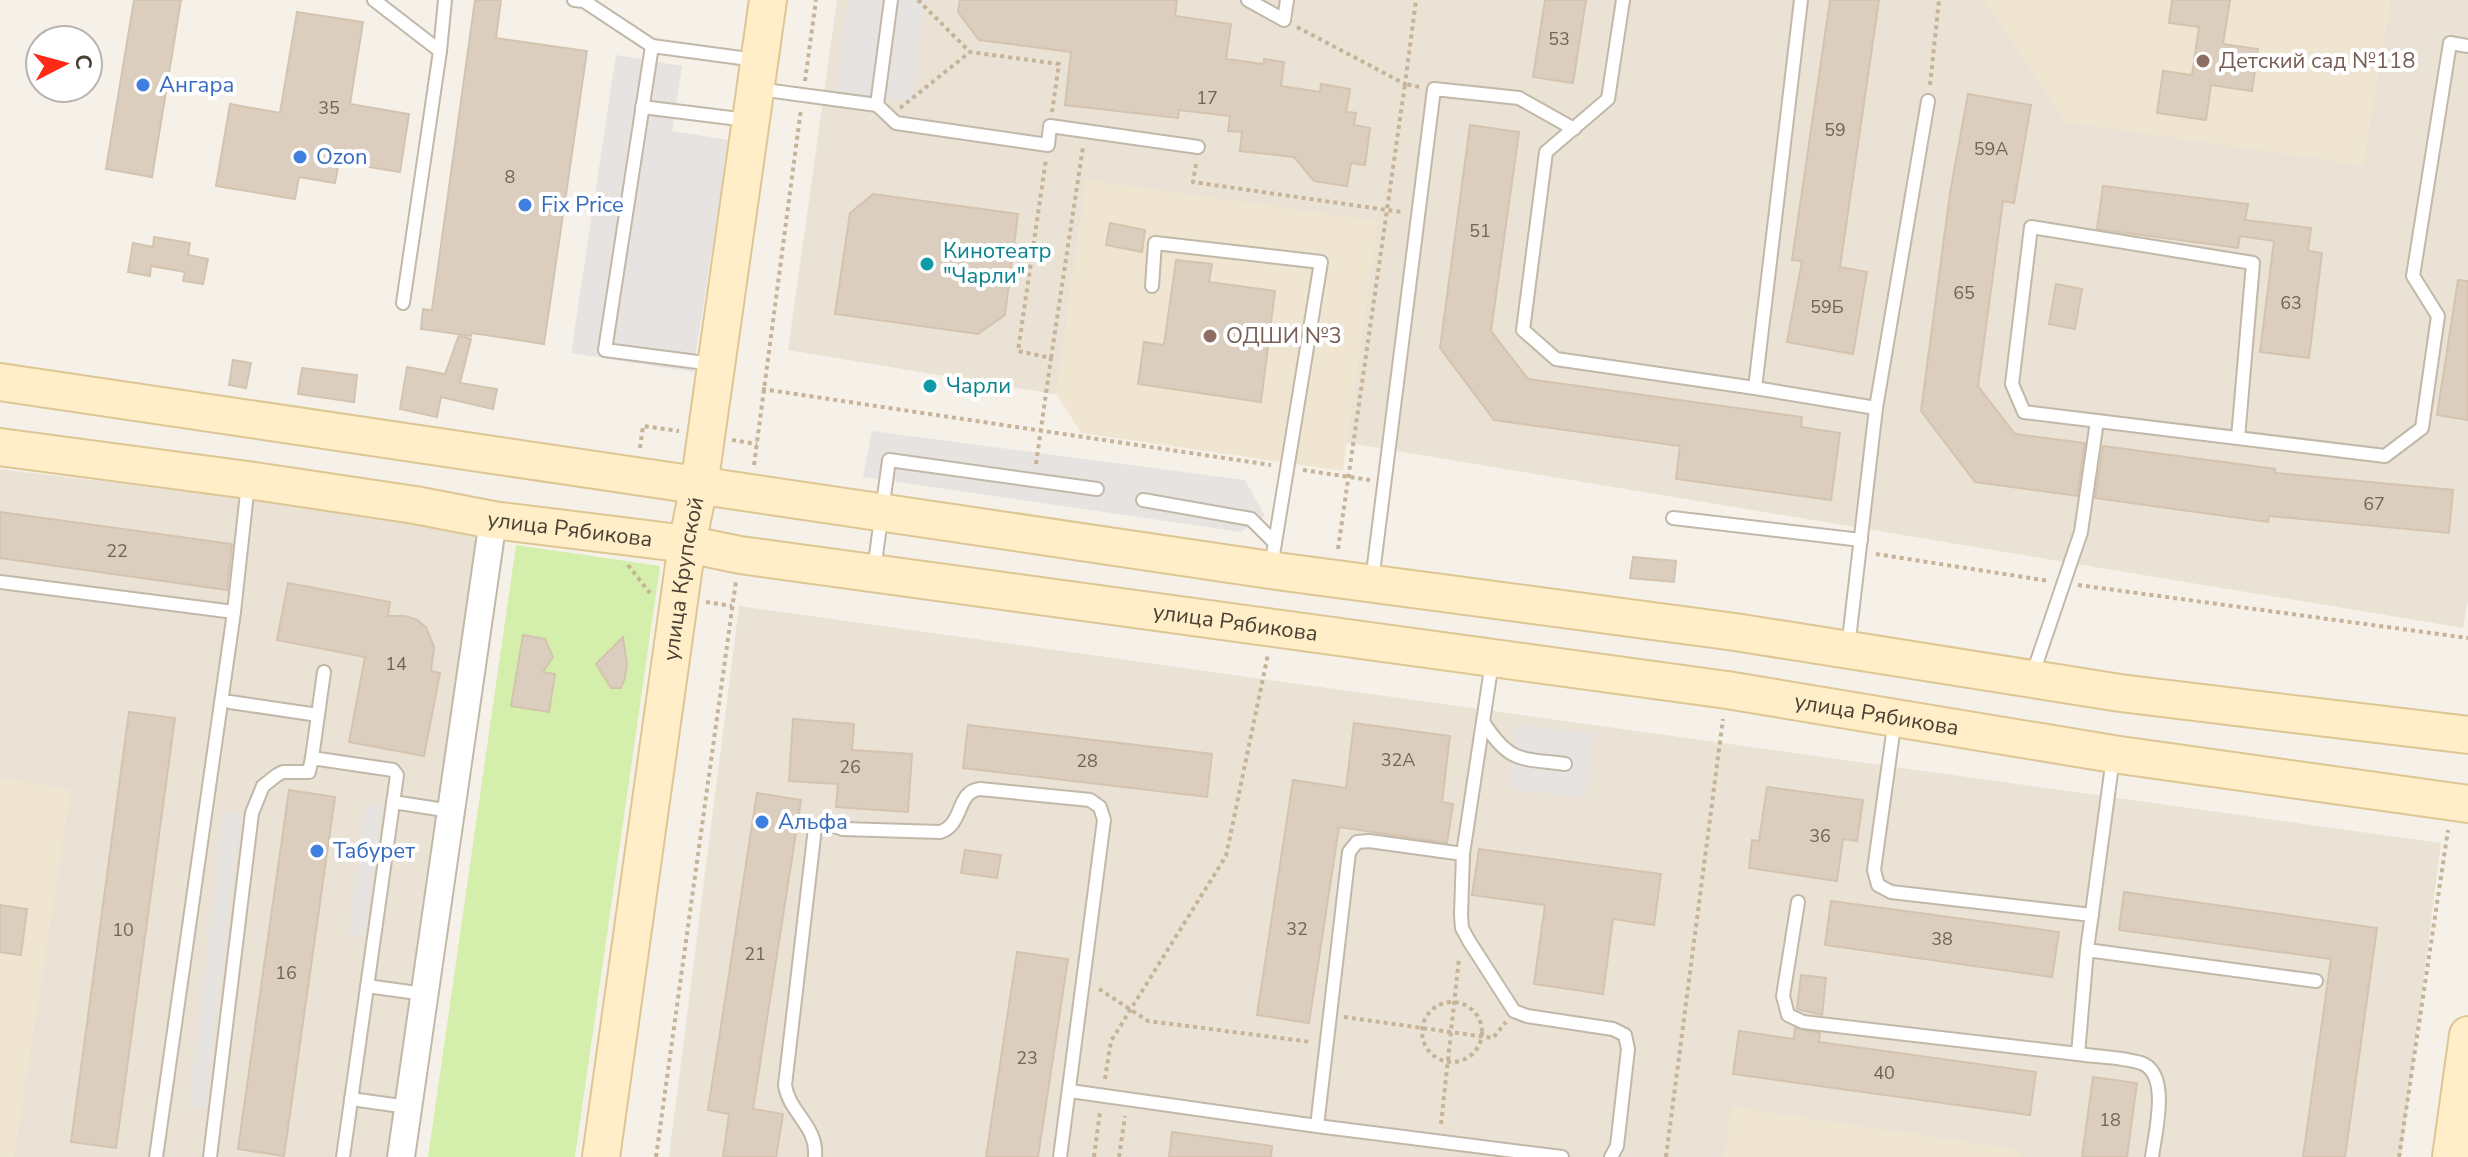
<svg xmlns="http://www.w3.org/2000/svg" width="2468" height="1157" font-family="'Nunito Sans',sans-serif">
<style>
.residential{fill:#eae2d5}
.education{fill:#f0e5d0}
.green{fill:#d4eeac}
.parking{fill:#e6e3e0}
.building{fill:#dccebf;stroke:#d4c3ae;stroke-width:2}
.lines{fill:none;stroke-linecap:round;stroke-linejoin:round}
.lane-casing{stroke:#c2b8a9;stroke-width:16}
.street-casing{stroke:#c2b8a9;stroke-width:30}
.secondary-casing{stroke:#dec694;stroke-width:40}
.path{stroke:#c6b398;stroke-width:4;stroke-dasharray:4 4;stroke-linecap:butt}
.lane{stroke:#fff;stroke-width:12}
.street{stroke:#fff;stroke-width:26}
.secondary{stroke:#ffeec8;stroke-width:36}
.education-dot{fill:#8d6e63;stroke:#fff;stroke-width:3}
.shop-dot{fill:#3f7fe0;stroke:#fff;stroke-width:3}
.culture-dot{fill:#0f9aa8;stroke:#fff;stroke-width:3}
.labels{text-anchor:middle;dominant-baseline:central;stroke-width:8;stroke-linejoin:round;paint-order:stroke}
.number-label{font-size:18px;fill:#6e6458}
.education-label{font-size:22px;fill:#785e54;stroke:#fff;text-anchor:start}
.shop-label{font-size:22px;fill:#366cbe;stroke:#fff;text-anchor:start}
.culture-label{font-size:22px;fill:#0d838f;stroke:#fff;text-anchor:start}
.street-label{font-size:22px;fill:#4a4135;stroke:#fff}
</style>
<rect width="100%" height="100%" fill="#f6f1e8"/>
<g class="residential">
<path d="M837,0H2468V600L2463,628L788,350Z"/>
<path d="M0,469L484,527L393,1157H0Z"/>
<path d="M739,606L2441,843L2401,1157H669Z"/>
</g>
<g class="education">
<path d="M1984,0H2391L2363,165L2066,122Z"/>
<path d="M1086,180L1378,221L1343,471L1081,433L1056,393Z"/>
<path d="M0,778L71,790L14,1157H0Z"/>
<path d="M1732,1107L2020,1150L2019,1157H1724Z"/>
</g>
<path class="green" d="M516,545L660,566L575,1157H428Z"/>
<g class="parking">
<path d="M848,0H925L912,102L836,92Z"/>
<path d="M616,55L682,66L672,131L729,140L693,372L571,353Z"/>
<path d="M872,431L1245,480L1265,516L1241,532L863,477Z"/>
<path d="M1515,725L1593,734L1585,798L1508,789Z"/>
<path d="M366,804L382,807L364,936L348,934Z"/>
<path d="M224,811L241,814L205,1108L189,1106Z"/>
</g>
<g class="building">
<path d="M134,0H181L152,177L106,169Z"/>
<path d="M475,0H501L496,38L587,51L544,344L472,333L471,336L421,329L423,309L432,310Z"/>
<path d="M960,0H1177L1175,16L1231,24L1226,59L1264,64V59L1284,62L1281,86L1320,92L1321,84L1350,89L1346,112L1356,113L1354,125L1370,128L1365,165L1351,163L1347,186L1314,181L1294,157L1240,151L1242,132L1228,131L1230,116L1179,110L1178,118L1065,105L1071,52L979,40L958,12Z"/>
<path d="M1545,0H1586L1573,83L1533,77Z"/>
<path d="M1830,0H1879L1840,267L1867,272L1853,354L1787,342L1802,261L1792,260Z"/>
<path d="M2172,0H2230L2223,44L2258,49L2252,91L2211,85L2206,120L2157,113L2163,71L2192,75L2199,27L2169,23Z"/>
<path d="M297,12L363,22L350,104L409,114L400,172L339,162L335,183L299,177L295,199L216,186L230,104L280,113Z"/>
<path d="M1968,94L2031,105L2014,203L2003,201L1978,386L2015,434L2085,443L2077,496L1975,482L1921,411L1950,193Z"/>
<path d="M1470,125L1519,132L1491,331L1528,379L1802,417L1801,427L1840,433L1831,500L1676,479L1680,446L1494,420L1440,348Z"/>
<path d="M2103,186L2248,204L2245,220L2311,228L2308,251L2322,253L2309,358L2260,352L2274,241L2240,236L2238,248L2097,229Z"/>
<path d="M873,194L1018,214L1005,315L978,334L835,314L850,213Z"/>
<path d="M1110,223L1145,230L1142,252L1106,245Z"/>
<path d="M154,237L190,243L188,255L208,259L203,284L183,281L185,272L151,266L150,276L128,272L133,243L153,247Z"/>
<path d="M1176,260L1212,264L1209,282L1275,291L1261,402L1138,384L1144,342L1164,345Z"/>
<path d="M2458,280L2468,281V420L2437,415Z"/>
<path d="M2056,284L2082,289L2075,329L2049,324Z"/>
<path d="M459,335L471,339L460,383L497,389L493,409L441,397L437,417L400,409L407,367L445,374Z"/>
<path d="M233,360L251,363L246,388L229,385Z"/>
<path d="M302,368L357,375L354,402L298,394Z"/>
<path d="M2103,446L2275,469V473L2453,490L2449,533L2269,516L2268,522L2095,498Z"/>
<path d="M0,512L232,544L227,590L0,558Z"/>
<path d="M1633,557L1676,561L1674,582L1630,578Z"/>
<path d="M288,583L390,602L388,616H405L417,620L426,627L434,647L431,671L440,673L424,756L349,742L365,657L277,640Z"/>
<path d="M523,635L545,639L553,657L543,672L555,674L549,712L511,706Z"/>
<path d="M623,637L627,664L625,678L621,688H611L596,664Z"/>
<path d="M129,712L175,718L116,1148L71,1142Z"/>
<path d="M793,719L854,724L852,750L912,754L908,812L836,807L838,784L789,781Z"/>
<path d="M1354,723L1450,736L1442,802L1453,804L1447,843L1339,827L1309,1023L1257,1015L1293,780L1346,788Z"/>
<path d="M968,725L1212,754L1207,797L963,768Z"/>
<path d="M1767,787L1863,800L1857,841L1843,839L1837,881L1749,868L1752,840L1759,841Z"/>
<path d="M289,790L335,797L284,1156L238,1149Z"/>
<path d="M757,793L801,800L753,1109L783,1114L776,1157H723L729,1114L708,1110Z"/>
<path d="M1479,849L1661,874L1654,925L1613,919L1603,994L1534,984L1545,905L1472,895Z"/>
<path d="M965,850L1001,855L997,878L961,873Z"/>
<path d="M2124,892L2377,928L2345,1157H2303L2331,959L2119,930Z"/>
<path d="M1831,901L2059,932L2052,977L1825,945Z"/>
<path d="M0,905L27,909L21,955L0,952Z"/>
<path d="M1017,952L1068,959L1038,1157H986Z"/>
<path d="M1801,975L1826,978L1822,1015L1797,1009Z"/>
<path d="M1795,1028L1820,1033L1819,1042L2036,1072L2030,1115L1733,1074L1739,1031L1794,1039Z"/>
<path d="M2093,1077L2137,1083L2127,1157H2082Z"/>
<path d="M1172,1132L1272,1146L1271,1157H1169Z"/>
</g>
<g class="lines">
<g class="lane-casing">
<g id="lane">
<path d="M374,0L440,51L403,303"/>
<path d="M574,0L584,1L652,46"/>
<path d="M1248,0L1284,20L1287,0"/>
<path d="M1623,0L1608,99L1546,152L1523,330L1556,359L1755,388L1876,408L1848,648"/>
<path d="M440,51L445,0"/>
<path d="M758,89L877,105L891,0"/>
<path d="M877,105L896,123L1048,145L1050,126L1198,147"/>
<path d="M642,107L747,120"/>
<path d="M1152,286L1155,243L1321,262L1271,567"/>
<path d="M713,364L605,350L652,46L756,60"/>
<path d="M1755,388L1801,0"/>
<path d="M1876,408L1928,101"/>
<path d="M2238,438L2253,263L2031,227L2012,384L2024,412L2385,456L2422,428L2438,316L2413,276L2450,43L2468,46"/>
<path d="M1143,500L1251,519L1275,543"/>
<path d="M1673,518L1861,540"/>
<path d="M874,570L889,460L1097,489"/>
<path d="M1372,581L1434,89L1519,98L1574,129"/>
<path d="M0,582L234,612L156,1157"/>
<path d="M234,612L248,484"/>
<path d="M1492,662L1463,854L1461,915L1462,928L1469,941L1514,1011L1527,1016L1613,1029L1625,1035L1628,1049L1617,1146L1611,1157"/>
<path d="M324,672L312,758L393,770L397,775L343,1157"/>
<path d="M2032,676L2081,532L2097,421"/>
<path d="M230,702L318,715"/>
<path d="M1895,719L1874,870L1878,885L1891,892L2092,915"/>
<path d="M1483,722C1510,763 1519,758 1565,764"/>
<path d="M2113,758L2087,950L2316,981"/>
<path d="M393,802L451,811"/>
<path d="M1798,902L1783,996L1788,1015L1803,1022L2078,1054"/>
<path d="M2087,950L2078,1054C2098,1057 2122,1057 2141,1063C2171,1073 2155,1133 2152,1157"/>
<path d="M367,986L424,994"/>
<path d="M1070,1091L1317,1126L1562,1157"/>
<path d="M351,1099L408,1107"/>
<path d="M1317,1126L1349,852L1357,842L1369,841L1463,854"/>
<path d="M210,1157L252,813L263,786L277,775L283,772H309L312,758"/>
<path d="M815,1157C818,1126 789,1113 785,1085L815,828L825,823L843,829L940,832C964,825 956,791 980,789L1090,800L1100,807L1104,820L1060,1157"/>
</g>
</g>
<g class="street-casing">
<path id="street" d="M401,1157L493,520"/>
</g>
<g class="secondary-casing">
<g id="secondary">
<path d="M0,382L1284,572L1735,632L2120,693L2468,735"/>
<path id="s1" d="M0,447L248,480L415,505L493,520L687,544L740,555L1727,690L2113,754L2468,804"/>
<path id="s2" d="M601,1157L687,544L699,486L768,0"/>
<path d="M2451,1157L2468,1035"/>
</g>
</g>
<g class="path">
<path d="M918,0L970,52L1059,64L1052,112"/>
<path d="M1297,27L1405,84L1416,0"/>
<path d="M805,81L816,0"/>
<path d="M1930,85L1939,0"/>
<path d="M900,108L970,52"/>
<path d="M1196,164L1193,182L1387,210L1405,84L1420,87"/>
<path d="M1051,358L1083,147"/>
<path d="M762,389L1271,465"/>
<path d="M732,440L757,444"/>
<path d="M640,448L643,426L679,431"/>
<path d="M1036,464L1051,358L1018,351L1046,159"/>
<path d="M754,465L801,109"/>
<path d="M1303,470L1370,480"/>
<path d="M1338,549L1387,210L1402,212"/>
<path d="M1876,554L2049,581"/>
<path d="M628,565L650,593"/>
<path d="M2078,585L2468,638"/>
<path d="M706,602L732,606"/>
<path d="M1099,989L1148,1021L1311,1042"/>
<circle cx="1452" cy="1032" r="30"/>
<path d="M1344,1017L1493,1038L1506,1022"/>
<path d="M1105,1079L1111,1041L1226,856L1268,654"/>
<path d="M1441,1124L1459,958"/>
<path d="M656,1157L736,581"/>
<path d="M1094,1157L1100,1112"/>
<path d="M1119,1157L1125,1116"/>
<path d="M1666,1157L1723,719"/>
<path d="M2399,1157L2448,830"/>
</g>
<use href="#lane" class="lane"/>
<use href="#street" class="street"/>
<use href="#secondary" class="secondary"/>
</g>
<g class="education-dot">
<circle cx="2203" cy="61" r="8"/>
<circle cx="1210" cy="336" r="8"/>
</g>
<g class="shop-dot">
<circle cx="143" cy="85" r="8"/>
<circle cx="300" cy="157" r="8"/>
<circle cx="525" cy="205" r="8"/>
<circle cx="762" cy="822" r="8"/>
<circle cx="317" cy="851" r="8"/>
</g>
<g class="culture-dot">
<circle cx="927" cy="264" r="8"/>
<circle cx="930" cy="386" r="8"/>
</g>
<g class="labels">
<g class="number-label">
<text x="1559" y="39">53</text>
<text x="1207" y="98">17</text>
<text x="329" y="108">35</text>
<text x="1835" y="130">59</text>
<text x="1991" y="149">59А</text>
<text x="510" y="177">8</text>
<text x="1480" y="231">51</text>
<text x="1964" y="293">65</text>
<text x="2291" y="303">63</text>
<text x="1827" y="307">59Б</text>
<text x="2374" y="504">67</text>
<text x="117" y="551">22</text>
<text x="396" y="664">14</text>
<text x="1398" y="760">32А</text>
<text x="1087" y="761">28</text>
<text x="850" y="767">26</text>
<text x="1820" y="836">36</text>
<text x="1297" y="929">32</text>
<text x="123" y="930">10</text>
<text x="1942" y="939">38</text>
<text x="755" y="954">21</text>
<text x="286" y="973">16</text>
<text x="1027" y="1058">23</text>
<text x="1884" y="1073">40</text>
<text x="2110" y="1120">18</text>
</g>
<g class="education-label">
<text x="2219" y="61">Детский сад №118</text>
<text x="1226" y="336">ОДШИ №3</text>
</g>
<g class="shop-label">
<text x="159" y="85">Ангара</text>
<text x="316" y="157">Ozon</text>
<text x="541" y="205">Fix Price</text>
<text x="778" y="822">Альфа</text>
<text x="333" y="851">Табурет</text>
</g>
<g class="culture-label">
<text x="943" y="251">Кинотеатр<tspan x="943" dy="25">"Чарли"</tspan></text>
<text x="946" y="386">Чарли</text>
</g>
<g class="street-label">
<text stroke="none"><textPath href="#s1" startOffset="576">улица Рябикова</textPath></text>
<text stroke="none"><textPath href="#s2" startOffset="584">улица Крупской</textPath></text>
<text stroke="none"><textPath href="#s1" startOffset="1248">улица Рябикова</textPath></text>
<text stroke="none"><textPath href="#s1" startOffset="1896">улица Рябикова</textPath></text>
</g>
</g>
<g transform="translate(64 64) rotate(84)"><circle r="38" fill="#ffffff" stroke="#b7b3ae" stroke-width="2"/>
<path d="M0-6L14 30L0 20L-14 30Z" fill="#ff2a15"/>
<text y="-12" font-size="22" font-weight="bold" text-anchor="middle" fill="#4a4135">С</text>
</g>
</svg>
